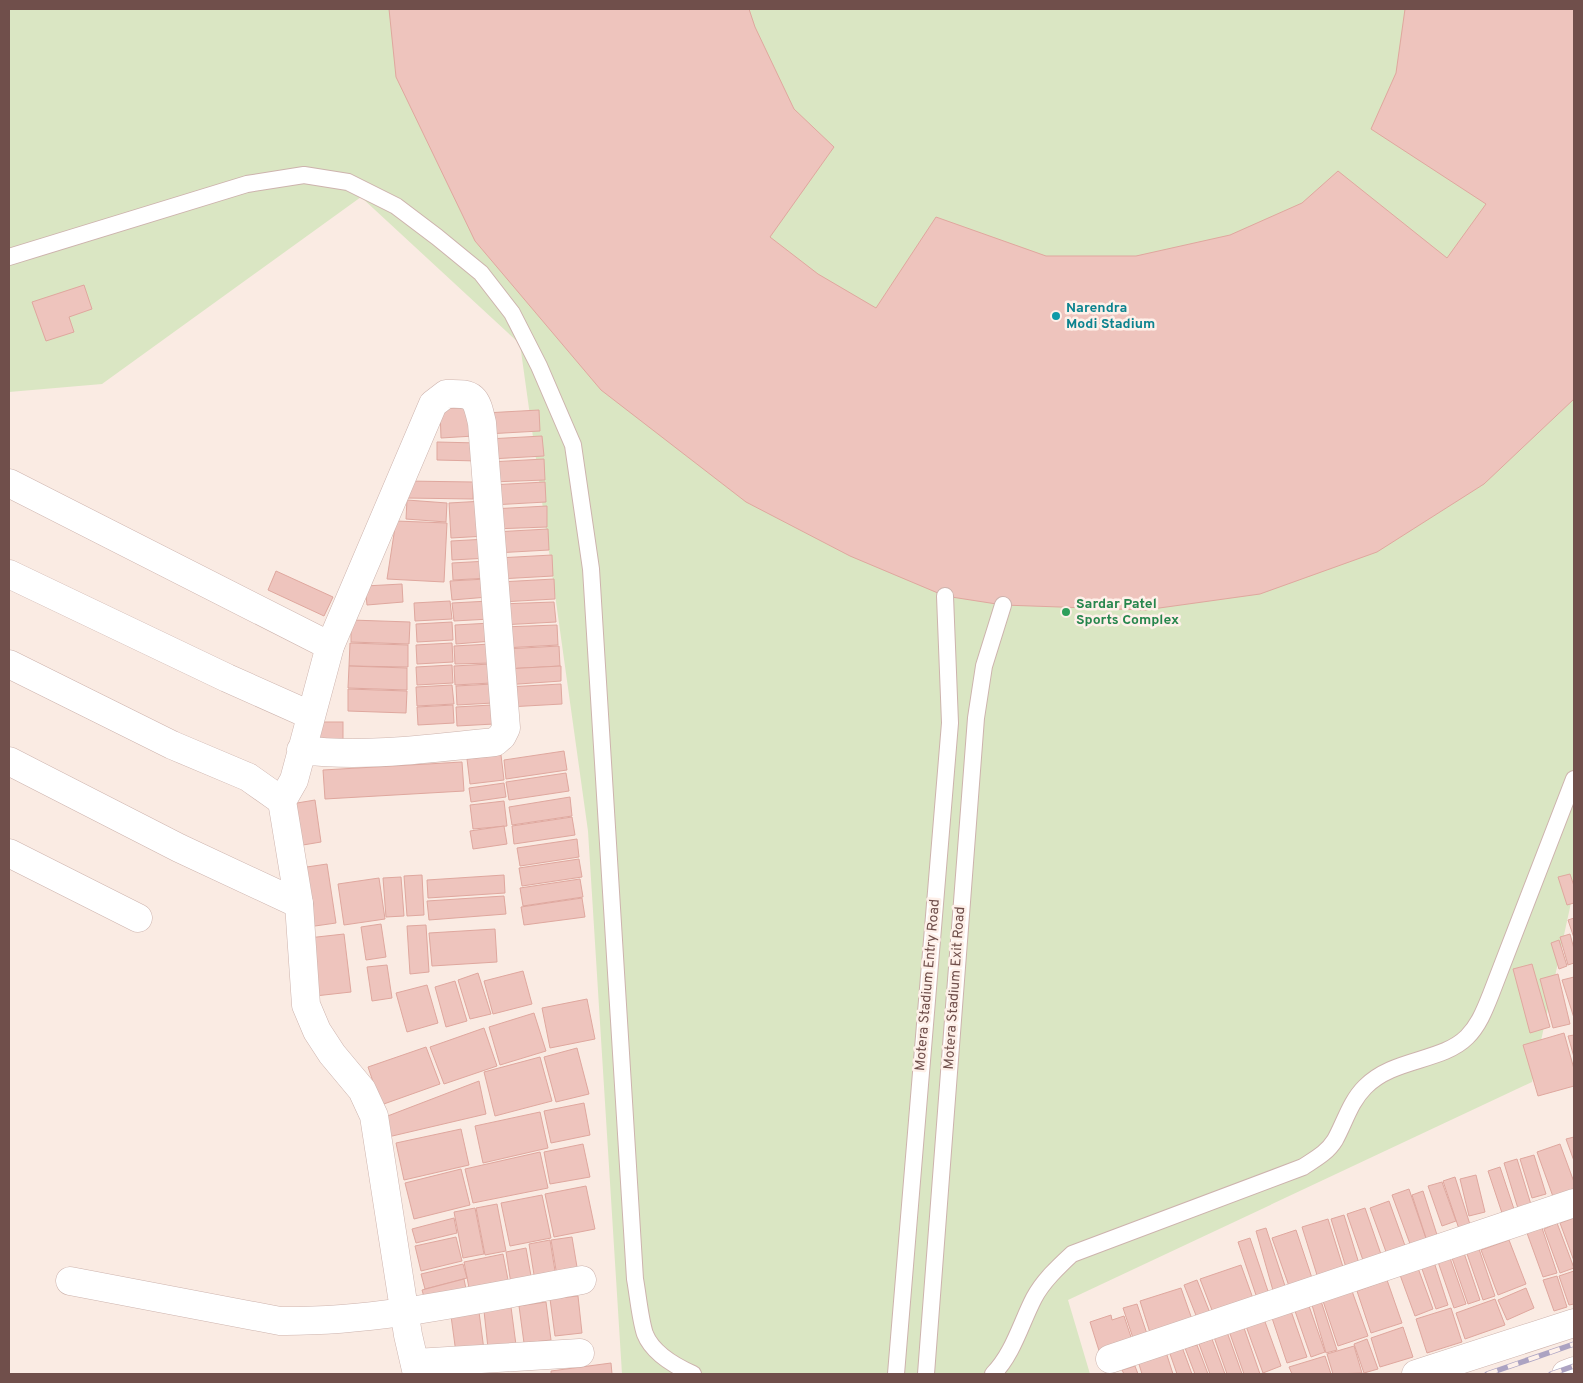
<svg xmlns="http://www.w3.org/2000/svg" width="1583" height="1383" font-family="Overpass,sans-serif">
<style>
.green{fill:#dae6c3}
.building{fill:#eec4bd;stroke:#dfa79e}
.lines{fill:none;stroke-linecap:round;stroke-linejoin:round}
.service-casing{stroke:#cdb3ad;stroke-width:18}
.minor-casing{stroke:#cdb3ad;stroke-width:29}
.tertiary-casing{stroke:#cdb3ad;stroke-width:29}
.service{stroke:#fff;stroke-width:16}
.minor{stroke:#fff;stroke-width:28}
.tertiary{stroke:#fff;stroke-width:28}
.rail-casing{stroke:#aca3c2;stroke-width:5.5}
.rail{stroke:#fef0e9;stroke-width:4;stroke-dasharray:11;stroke-linecap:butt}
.culture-dot{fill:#0f9aa8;stroke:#fef0e9;stroke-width:2}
.leisure-dot{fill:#2e9e5b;stroke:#fef0e9;stroke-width:2}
.labels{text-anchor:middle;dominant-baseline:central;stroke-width:5;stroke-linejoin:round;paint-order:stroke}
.culture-label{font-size:14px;font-weight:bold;fill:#0d838f;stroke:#fef0e9;text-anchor:start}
.leisure-label{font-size:14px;font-weight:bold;fill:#27864d;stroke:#fef0e9;text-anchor:start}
.street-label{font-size:14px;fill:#704f4b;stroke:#fef0e9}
</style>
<rect width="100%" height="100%" fill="#faebe3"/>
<path class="green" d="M9,9H1574V889L1532,1082L1068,1300L1090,1374H622L588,831L520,344L361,197L102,384L9,392Z"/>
<g class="building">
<path d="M389,9H749L755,27L794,109L834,147L770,237L818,274L876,308L936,217L1046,256H1136L1230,235L1302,203L1338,171L1447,258L1486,204L1371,129L1396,73L1405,9H1574V399L1484,484L1377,552L1260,594L1145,610L1003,605L945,596L850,556L746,502L601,390L475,241L396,77Z"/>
<path d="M84,285L92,309L69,317L74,332L46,341L32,302Z"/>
<path d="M473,407L474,436L441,438L440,409Z"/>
<path d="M539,410L540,431L486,434L485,413Z"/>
<path d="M542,436L544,456L490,459L488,439Z"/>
<path d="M437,442L478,443V461L437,460Z"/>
<path d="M544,459L545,480L491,482L490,462Z"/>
<path d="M406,481L473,482V499L406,498Z"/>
<path d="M545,482L546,502L492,505L491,485Z"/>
<path d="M407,500L447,503L446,522L406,519Z"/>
<path d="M484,501L486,536L451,538L449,503Z"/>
<path d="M547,506V527L493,529L492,509Z"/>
<path d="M396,521L447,523L444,582L387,579Z"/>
<path d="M548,529L549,550L495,553L494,532Z"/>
<path d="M487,539L489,558L452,560L451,541Z"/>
<path d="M552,555L553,576L499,579L498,558Z"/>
<path d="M488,561L489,578L453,580L452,563Z"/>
<path d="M276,571L333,597L324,616L268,590Z"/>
<path d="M486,579L488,597L452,600L450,581Z"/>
<path d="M554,579L555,599L501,602L500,582Z"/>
<path d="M402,584L403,602L367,605L365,586Z"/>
<path d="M450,601L452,619L415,621L414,603Z"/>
<path d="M489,601L490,619L454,621L452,603Z"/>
<path d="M554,602L556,622L501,625L500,604Z"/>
<path d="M351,620L410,622L409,644L351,642Z"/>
<path d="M452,622L453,640L417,642L416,624Z"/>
<path d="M491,623L492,641L456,644L455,625Z"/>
<path d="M557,625L558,645L504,648L502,627Z"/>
<path d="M350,643L408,645V667L349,666Z"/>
<path d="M452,643L453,662L417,664L416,645Z"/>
<path d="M491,644L492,663L455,664L454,646Z"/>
<path d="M559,646L560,666L506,669L505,649Z"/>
<path d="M490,664L491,683L455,685L454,666Z"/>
<path d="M452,665L453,683L417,685L416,667Z"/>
<path d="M349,666L407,668V690L348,688Z"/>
<path d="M561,666V681L505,685L504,669Z"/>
<path d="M492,684L493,703L457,705L456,686Z"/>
<path d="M561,684L562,704L508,707L507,687Z"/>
<path d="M452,685L454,704L417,706L416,687Z"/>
<path d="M348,689L407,691L406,713L348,711Z"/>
<path d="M453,705L454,723L418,725L417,707Z"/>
<path d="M492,705L494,724L457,726L456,707Z"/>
<rect x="315" y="722" width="28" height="23"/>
<path d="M564,751L567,770L506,779L504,760Z"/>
<path d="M501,755L504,780L470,784L467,759Z"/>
<path d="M462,762L464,791L325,799L323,770Z"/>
<path d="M566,773L569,791L509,800L506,782Z"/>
<path d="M504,783L506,797L471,802L469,788Z"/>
<path d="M570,797L572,816L512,825L509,807Z"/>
<path d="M315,800L321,842L291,847L285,805Z"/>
<path d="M504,801L507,826L473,829L470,805Z"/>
<path d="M572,817L575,835L514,844L512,826Z"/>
<path d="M504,826L507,844L473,849L470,831Z"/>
<path d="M577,839L579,857L520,866L517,848Z"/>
<path d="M579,859L582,877L522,886L519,868Z"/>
<path d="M327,864L336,923L308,927L300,868Z"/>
<path d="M1570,874L1574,886V903L1567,905L1558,877Z"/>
<path d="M422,875L424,915L407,916L404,876Z"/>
<path d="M504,875L505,893L428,898L427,880Z"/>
<path d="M401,877L404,916L386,917L383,878Z"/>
<path d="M379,878L385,919L344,925L338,884Z"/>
<path d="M580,879L583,897L523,906L520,888Z"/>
<path d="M504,896L506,914L429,920L427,901Z"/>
<path d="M582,898L585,917L524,925L521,907Z"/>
<path d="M1574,918V938L1568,920Z"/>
<path d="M381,924L386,957L366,960L361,927Z"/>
<path d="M426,925L429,972L410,974L407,926Z"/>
<path d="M495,929L497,962L432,966L429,933Z"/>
<path d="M344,934L351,992L315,996L308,938Z"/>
<path d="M1570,934L1574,949V963L1568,965L1560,937Z"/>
<path d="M1559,940L1567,966L1559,969L1551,943Z"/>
<path d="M1532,964L1550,1027L1530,1033L1513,969Z"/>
<path d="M387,965L392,998L372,1001L367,967Z"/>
<path d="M523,971L532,1004L493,1014L484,981Z"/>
<path d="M478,973L491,1014L470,1019L458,980Z"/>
<path d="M1558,974L1570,1024L1553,1028L1540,979Z"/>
<path d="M1574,977V1018L1562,980Z"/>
<path d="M455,981L467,1021L446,1027L435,987Z"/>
<path d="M427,985L438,1023L407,1032L396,993Z"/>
<path d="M587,999L595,1039L550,1048L542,1008Z"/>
<path d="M534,1013L546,1051L500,1065L489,1027Z"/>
<path d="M484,1028L497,1066L444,1084L430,1047Z"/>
<path d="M1564,1033L1574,1069V1086L1538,1096L1523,1045Z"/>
<path d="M1574,1035V1057L1568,1036Z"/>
<path d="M426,1047L440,1084L381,1105L368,1067Z"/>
<path d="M577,1048L589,1094L556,1102L544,1057Z"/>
<path d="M540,1057L552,1101L495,1116L484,1072Z"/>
<path d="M479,1081L486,1114L388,1137L385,1117Z"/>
<path d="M584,1103L590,1135L551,1143L544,1111Z"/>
<path d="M540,1112L548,1148L483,1163L475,1126Z"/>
<path d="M461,1129L469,1165L404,1180L396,1143Z"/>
<path d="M1574,1137V1161L1566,1139Z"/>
<path d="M583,1144L590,1177L550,1184L544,1152Z"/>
<path d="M1560,1144L1574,1182V1198L1556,1205L1537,1152Z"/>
<path d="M540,1152L548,1188L473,1203L465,1169Z"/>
<path d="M1534,1155L1546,1194L1532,1198L1520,1159Z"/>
<path d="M1517,1159L1533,1211L1520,1215L1504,1163Z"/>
<path d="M1500,1167L1517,1218L1505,1222L1488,1171Z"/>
<path d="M461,1169L470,1205L414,1219L405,1183Z"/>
<path d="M1476,1175L1485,1212L1469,1216L1460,1179Z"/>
<path d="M1455,1177L1473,1234L1462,1238L1443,1181Z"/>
<path d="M1442,1182L1456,1221L1442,1226L1428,1186Z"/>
<path d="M586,1186L595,1229L554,1237L545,1194Z"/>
<path d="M1409,1189L1429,1247L1413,1252L1392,1195Z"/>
<path d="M1423,1191L1438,1238L1427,1241L1412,1195Z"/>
<path d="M542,1195L551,1238L510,1246L501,1203Z"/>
<path d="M1389,1201L1408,1254L1389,1260L1370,1208Z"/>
<path d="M497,1204L506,1251L485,1255L476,1208Z"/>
<path d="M475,1208L484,1254L463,1258L454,1212Z"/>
<path d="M1365,1208L1384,1263L1366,1269L1347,1214Z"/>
<path d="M1344,1215L1361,1270L1348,1274L1331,1219Z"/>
<path d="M454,1218L457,1233L416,1243L412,1229Z"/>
<path d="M1574,1218V1261L1560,1223Z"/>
<path d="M1328,1219L1343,1267L1317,1275L1302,1227Z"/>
<path d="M1557,1223L1574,1268L1560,1273L1544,1229Z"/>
<path d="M1266,1228L1286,1289L1274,1294L1256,1231Z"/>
<path d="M1542,1228L1557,1273L1543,1277L1527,1233Z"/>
<path d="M1296,1230L1313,1281L1290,1289L1272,1238Z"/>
<path d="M456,1237L462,1261L421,1271L415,1246Z"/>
<path d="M572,1237L579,1279L558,1282L551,1240Z"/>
<path d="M1250,1238L1270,1297L1258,1301L1238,1242Z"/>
<path d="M550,1240L557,1283L536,1287L529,1244Z"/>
<path d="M1509,1240L1526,1284L1498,1295L1481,1250Z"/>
<path d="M1478,1246L1495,1296L1483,1300L1466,1251Z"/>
<path d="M526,1248L533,1287L512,1290L506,1252Z"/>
<path d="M1463,1250L1480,1300L1468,1304L1451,1255Z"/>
<path d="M503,1254L510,1290L471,1298L464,1262Z"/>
<path d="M1449,1255L1466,1304L1454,1308L1437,1259Z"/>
<path d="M1434,1262L1448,1305L1436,1309L1421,1266Z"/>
<path d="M463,1264L467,1278L425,1289L421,1274Z"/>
<path d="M1241,1265L1255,1304L1215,1318L1200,1279Z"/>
<path d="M1418,1268L1433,1309L1415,1316L1400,1275Z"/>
<path d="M1574,1271V1304L1569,1305L1559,1276Z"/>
<path d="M1557,1276L1567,1307L1554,1311L1543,1280Z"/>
<path d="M464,1279L467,1294L426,1304L422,1290Z"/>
<path d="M1197,1280L1212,1318L1199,1323L1184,1285Z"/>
<path d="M1387,1280L1402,1323L1371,1333L1357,1291Z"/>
<path d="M1181,1288L1194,1325L1152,1339L1140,1301Z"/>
<path d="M1526,1288L1534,1308L1507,1320L1498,1300Z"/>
<path d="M1352,1291L1368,1336L1338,1346L1323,1301Z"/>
<path d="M578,1296L582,1333L555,1336L550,1299Z"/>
<path d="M1495,1299L1505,1325L1465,1339L1456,1313Z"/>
<path d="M1321,1301L1337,1350L1326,1353L1312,1305Z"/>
<path d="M546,1302L551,1340L524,1343L519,1306Z"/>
<path d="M1137,1304L1149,1340L1135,1344L1123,1308Z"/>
<path d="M1309,1306L1325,1352L1311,1357L1295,1311Z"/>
<path d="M511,1307L516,1345L488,1348L484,1311Z"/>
<path d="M1451,1308L1462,1342L1427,1353L1416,1319Z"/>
<path d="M1291,1311L1307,1357L1287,1363L1272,1318Z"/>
<path d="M479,1312L484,1350L456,1353L451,1316Z"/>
<path d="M1111,1315L1112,1320L1124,1316L1132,1340L1101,1357L1090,1322Z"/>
<path d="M1264,1319L1281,1366L1263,1373L1246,1326Z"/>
<path d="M1243,1325L1260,1374H1244L1229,1331Z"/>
<path d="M1403,1327L1413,1357L1380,1367L1371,1338Z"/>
<path d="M1227,1332L1242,1374H1227L1214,1337Z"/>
<path d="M1212,1339L1225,1374H1210L1199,1344Z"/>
<path d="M1367,1339L1378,1369L1364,1373L1354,1344Z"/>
<path d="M1197,1345L1208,1374H1195L1185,1348Z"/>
<path d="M1354,1346L1362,1373L1333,1374L1327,1354Z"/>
<path d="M1182,1347L1192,1374H1177L1169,1351Z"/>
<path d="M1166,1352L1173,1374H1142L1138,1361Z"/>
<path d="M1325,1356L1331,1374H1292L1289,1367Z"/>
<path d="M611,1363L612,1374H551V1371Z"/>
<path d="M1135,1366L1138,1374H1124L1122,1370Z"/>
</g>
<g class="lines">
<g class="service-casing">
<g id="service">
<path d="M9,257L247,184L304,175L348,182L396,206L437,237L481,273L512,313L539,366L573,445L591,569L635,1279C638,1295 640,1319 645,1334C653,1354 675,1366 693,1374"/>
<path d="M896,1374L950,723L945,596"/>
<path d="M926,1374L976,718L984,666L1003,605"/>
<path d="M993,1374C1013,1354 1021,1323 1034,1298C1043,1281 1058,1267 1072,1254L1303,1167C1315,1159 1327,1153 1335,1140C1345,1122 1350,1102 1365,1087C1393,1058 1442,1062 1467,1037C1479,1025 1485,1009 1491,994L1574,779"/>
</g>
</g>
<g class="minor-casing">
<g id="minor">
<path d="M9,483L330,646"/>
<path d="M9,574L227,678L310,715"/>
<path d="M9,664L172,745L248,777L282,801"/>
<path d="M301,750C366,758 430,748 495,742L502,736L506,728L482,423C476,397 475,393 446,394L433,404L330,646L294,780L282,801L299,904L306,1005L317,1031L332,1054L362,1090L374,1116L408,1335L417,1374"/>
<path d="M9,761L179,848L299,904"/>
<path d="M9,853L138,918"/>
<path d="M70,1281L280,1321C382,1322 482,1298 582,1280"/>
<path d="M1110,1359L1574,1203"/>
<path d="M415,1363L580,1353"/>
</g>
</g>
<g class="tertiary-casing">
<g id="tertiary">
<path d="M1416,1374L1574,1323"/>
<path d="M1566,1374L1574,1371"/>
</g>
</g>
<use href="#service" class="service"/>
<use href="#minor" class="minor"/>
<use href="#tertiary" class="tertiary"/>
<g class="rail-casing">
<g id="rail">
<path d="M1487,1374L1574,1344"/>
<path d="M1551,1374L1574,1366"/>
</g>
</g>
<use href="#rail" class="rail"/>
</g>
<circle class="culture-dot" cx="1056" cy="316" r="5"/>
<circle class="leisure-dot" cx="1066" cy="612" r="5"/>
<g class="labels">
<g class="culture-label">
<text x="1066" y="308">Narendra<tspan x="1066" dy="16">Modi Stadium</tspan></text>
</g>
<g class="leisure-label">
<text x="1076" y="604">Sardar Patel<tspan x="1076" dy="16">Sports Complex</tspan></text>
</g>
<g class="street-label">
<text transform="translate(928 985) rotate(-85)">Motera Stadium Entry Road</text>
<text transform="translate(955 988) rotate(-86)">Motera Stadium Exit Road</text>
</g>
</g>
<rect width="1583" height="1383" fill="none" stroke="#704f4b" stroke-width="20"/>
</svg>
